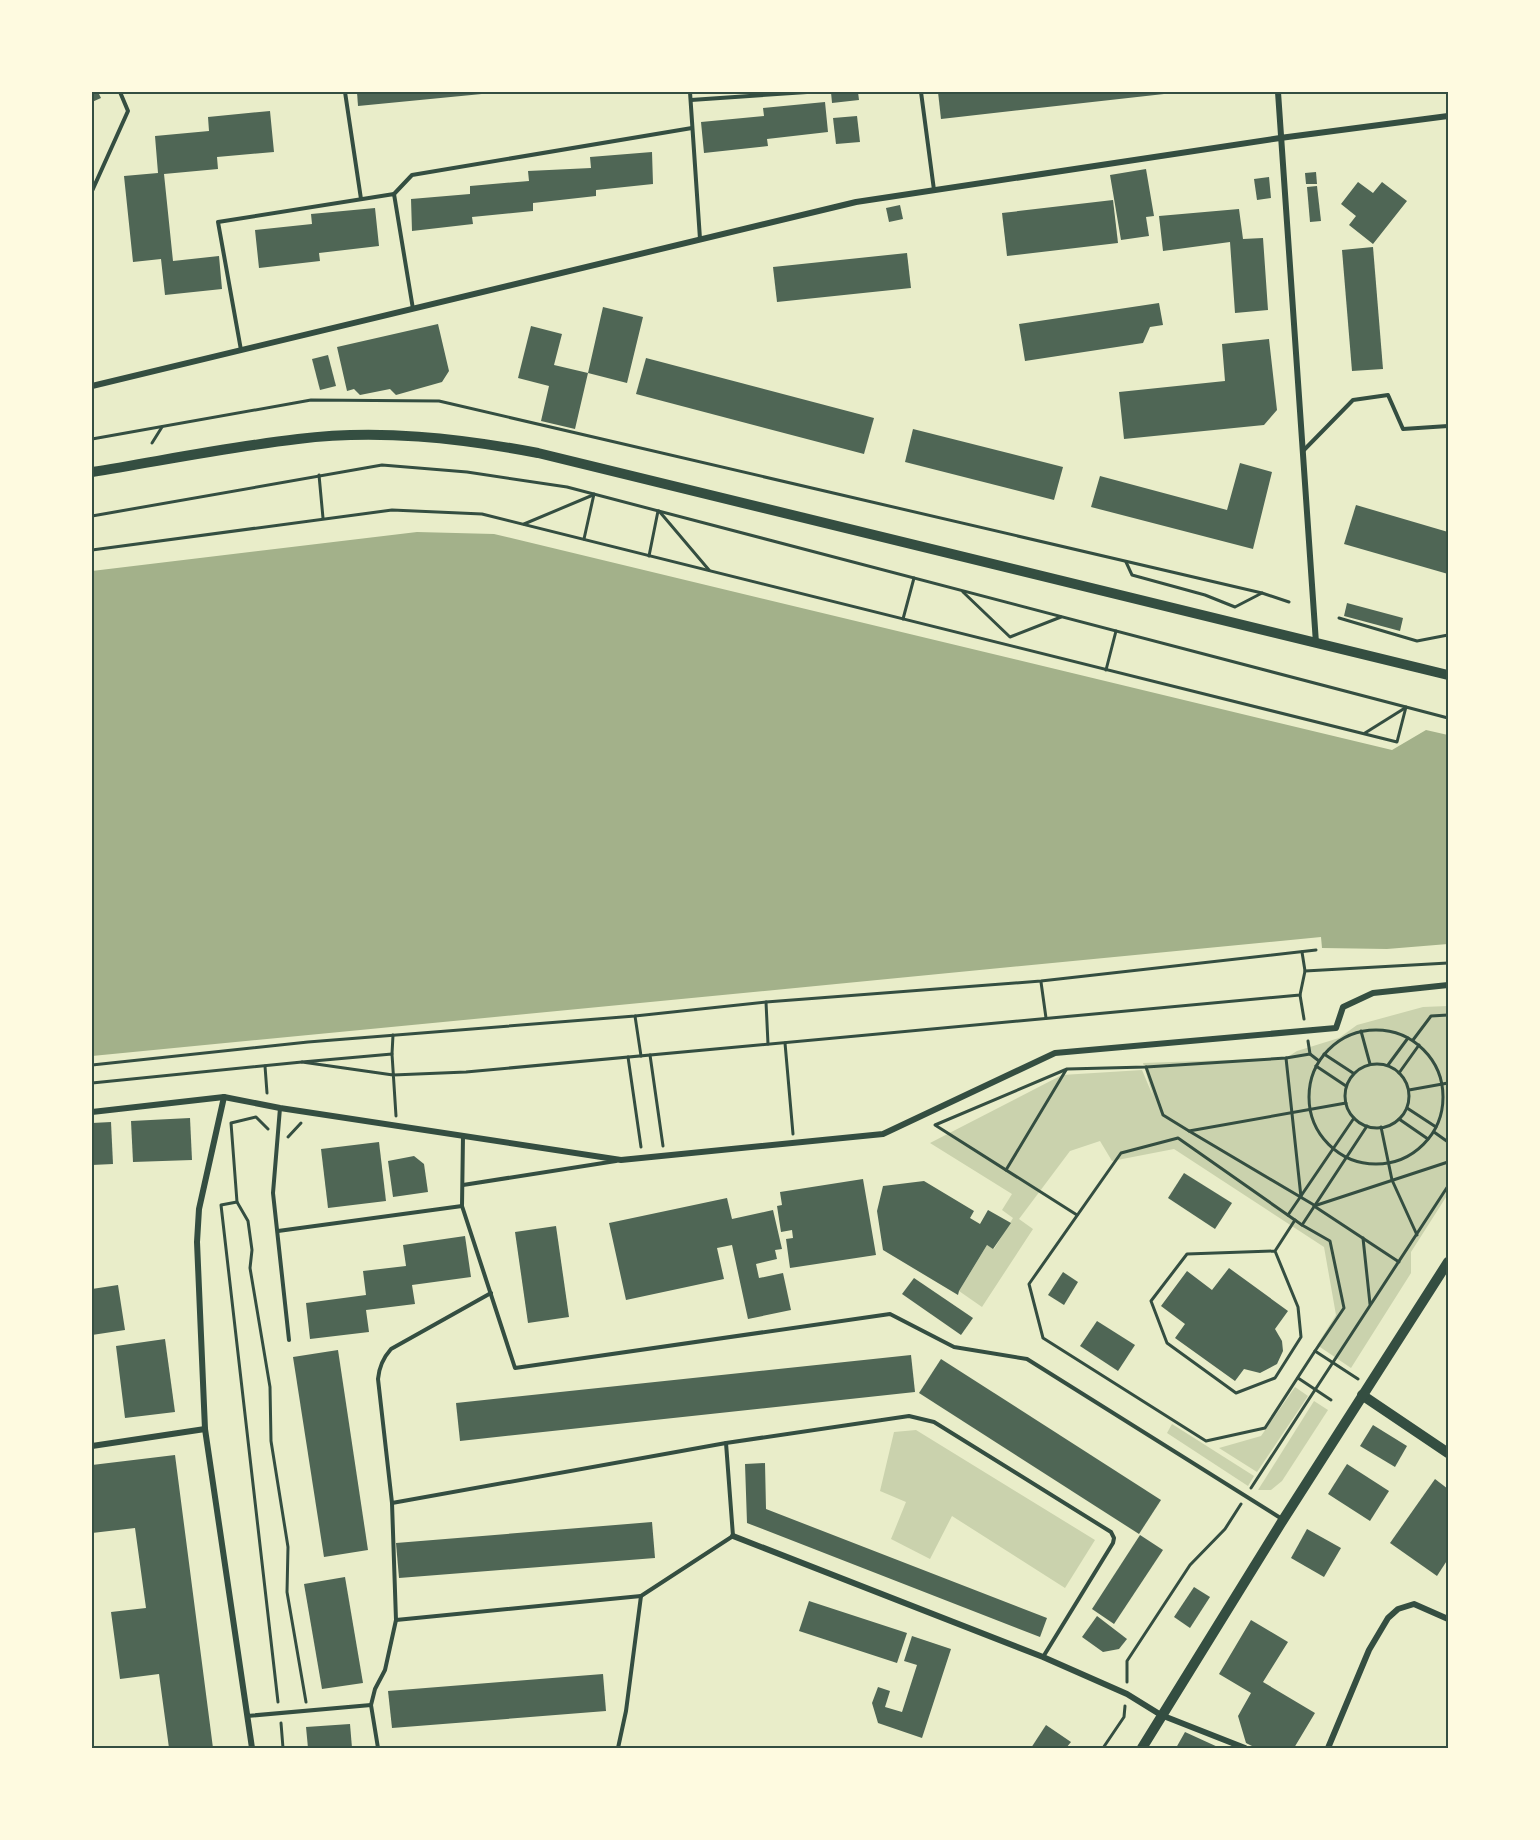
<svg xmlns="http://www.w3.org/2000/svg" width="1540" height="1840" font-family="Montserrat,sans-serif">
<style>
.green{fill:#cad2ad}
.water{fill:#a3b18a}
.building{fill:#4f6655}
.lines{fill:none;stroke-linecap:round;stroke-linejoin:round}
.path{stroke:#344e41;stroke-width:3}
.service{stroke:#344e41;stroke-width:4}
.minor{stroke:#344e41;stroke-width:6}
.secondary{stroke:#344e41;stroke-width:10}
.neatline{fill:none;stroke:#344e41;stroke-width:2}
</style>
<rect width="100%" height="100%" fill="#e9edc9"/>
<g class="green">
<path d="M1448,1006V1194L1411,1252V1273L1351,1368L1317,1345L1336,1315L1324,1247L1174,1149L1112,1161L1100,1141L1070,1151L1019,1219L1033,1229L982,1307L959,1291L987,1245L994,1249L1013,1218L1002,1210L1012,1194L930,1143L1062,1075L1142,1070L1153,1096L1143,1063L1286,1058L1297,1051L1339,1038L1357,1025L1423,1007Z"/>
<path d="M1295,1387L1308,1396L1257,1472L1219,1448L1261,1436Z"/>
<path d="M1314,1401L1328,1410L1282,1481L1271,1490H1258Z"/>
<path d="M1172,1424L1254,1476L1248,1486L1167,1433Z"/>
<path d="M916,1430L1095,1540L1065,1588L952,1516L930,1559L891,1539L906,1502L880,1491L894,1432Z"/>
</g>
<path class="water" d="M417,532L494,534L1392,750L1426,730L1448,735V944L1387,949L1322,948L1321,937L92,1056V571Z"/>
<g class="building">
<path d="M92,92H98L101,98L92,102Z"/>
<path d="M357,92H491L492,93L358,106Z"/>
<path d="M831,92H858L859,100L832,103Z"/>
<path d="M938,92H1173V93L941,119Z"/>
<path d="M825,102L828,132L767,139L768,146L704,153L701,122L764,116L763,108Z"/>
<path d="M270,111L274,152L217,157L218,169L164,174L173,261L219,256L222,289L165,295L161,259L133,262L124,176L158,173L155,136L209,131L208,117Z"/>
<path d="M857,116L860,142L836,144L833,118Z"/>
<path d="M652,152L653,184L596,190V196L533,203V211L472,217L473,224L412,231L411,199L470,194V186L529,181L528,171L591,168L590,157Z"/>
<path d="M1146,169L1154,216L1146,217L1149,236L1121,240L1110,175Z"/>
<path d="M1316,172L1317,184H1306L1305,173Z"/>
<path d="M1269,177L1271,198L1257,200L1254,179Z"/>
<path d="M1358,182L1373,193L1382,182L1407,201L1373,244L1349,225L1356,216L1341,204Z"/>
<path d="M1317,186L1321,221L1310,222L1307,187Z"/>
<path d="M1113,200L1118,243L1007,256L1002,213Z"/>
<path d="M900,205L903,219L889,222L886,208Z"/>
<path d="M375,208L379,246L319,253L320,261L259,268L255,230L312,224L311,214Z"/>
<path d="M1239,209L1243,239L1263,238L1268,310L1235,313L1230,242L1163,251L1159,216Z"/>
<path d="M1373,247L1383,369L1352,371L1342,250Z"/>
<path d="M907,253L911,288L777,302L773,267Z"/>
<path d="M1159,303L1163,325L1150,327L1143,343L1025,361L1019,324Z"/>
<path d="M603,307L643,317L627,383L588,373L575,429L541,421L549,386L518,378L531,326L562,334L554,365L588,373Z"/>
<path d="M438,324L449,371L442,382L396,395L390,389L360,395L354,389L347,391L337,347Z"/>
<path d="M1269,339L1277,410L1264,425L1124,439L1119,392L1225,381L1222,344Z"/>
<path d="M328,355L336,386L320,390L312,359Z"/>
<path d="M646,358L874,418L864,454L636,394Z"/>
<path d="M913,429L1063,467L1054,500L905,462Z"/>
<path d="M1240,463L1272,472L1253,549L1091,507L1100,476L1227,510Z"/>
<path d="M1356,505L1448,532V574L1344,544Z"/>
<path d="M1347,603L1403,618L1400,631L1344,616Z"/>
<path d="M190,1118L192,1160L133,1162L131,1121Z"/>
<path d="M111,1122L113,1164L92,1165V1123Z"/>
<path d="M379,1142L386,1201L328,1208L321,1149Z"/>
<path d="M414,1156L424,1164L428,1192L393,1197L388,1161Z"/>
<path d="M1184,1173L1232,1203L1215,1229L1168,1198Z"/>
<path d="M863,1179L876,1255L790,1268L786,1239L793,1238L792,1230L781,1232L777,1206L782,1205L780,1192Z"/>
<path d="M924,1181L974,1211L970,1218L980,1224L988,1210L1011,1223L993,1249L987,1245L959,1291L958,1295L883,1250L877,1211L883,1186Z"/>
<path d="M727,1198L732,1219L773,1210L782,1249L775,1250L777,1259L756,1264L759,1278L783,1273L791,1310L748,1319L732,1245L717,1248L724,1279L626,1300L609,1223Z"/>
<path d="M556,1226L569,1317L528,1323L515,1232Z"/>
<path d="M465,1236L471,1277L412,1285L415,1304L366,1310L369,1332L310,1339L306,1303L366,1295L363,1271L406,1266L403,1245Z"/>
<path d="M1229,1268L1288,1311L1275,1329L1282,1341L1283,1351L1277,1364L1260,1373L1244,1369L1235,1381L1175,1338L1185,1324L1161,1306L1187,1271L1212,1290Z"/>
<path d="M1063,1272L1078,1282L1064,1305L1048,1295Z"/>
<path d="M914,1278L973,1318L961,1335L902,1294Z"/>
<path d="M118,1285L125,1330L92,1335V1289Z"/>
<path d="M1097,1321L1135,1345L1118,1371L1080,1346Z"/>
<path d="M165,1339L175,1412L125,1418L116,1346Z"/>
<path d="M338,1350L368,1550L324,1557L293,1357Z"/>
<path d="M911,1355L915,1392L460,1441L456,1403Z"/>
<path d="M941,1359L1161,1500L1139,1534L919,1393Z"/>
<path d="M1373,1425L1407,1446L1395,1467L1360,1446Z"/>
<path d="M175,1455L213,1748H169L159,1674L120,1679L111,1612L146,1608L135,1528L92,1533V1465Z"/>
<path d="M765,1463L766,1509L1047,1618L1040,1637L747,1523L745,1464Z"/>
<path d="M1347,1464L1389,1491L1370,1521L1328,1494Z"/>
<path d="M1435,1479L1448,1489V1559L1437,1576L1390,1543Z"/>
<path d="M652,1522L655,1558L399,1578L396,1543Z"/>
<path d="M1307,1529L1341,1548L1324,1577L1291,1558Z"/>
<path d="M1140,1535L1163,1550L1114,1624L1092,1609Z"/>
<path d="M345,1577L363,1683L322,1689L304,1584Z"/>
<path d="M1194,1587L1210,1597L1190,1628L1174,1617Z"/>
<path d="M809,1601L907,1633L897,1663L799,1631Z"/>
<path d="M1097,1616L1127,1639L1119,1649L1103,1652L1082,1637Z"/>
<path d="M1251,1620L1288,1642L1263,1682L1315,1713L1294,1748H1256L1246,1743L1238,1716L1251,1693L1219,1674Z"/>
<path d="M912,1636L951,1649L922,1738L878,1723L872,1703L878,1687L890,1691L885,1707L902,1712L917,1665L904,1661Z"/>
<path d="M603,1674L606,1711L392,1728L388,1691Z"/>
<path d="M350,1724L352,1748H308L306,1727Z"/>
<path d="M1046,1725L1071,1742L1066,1748H1031Z"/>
<path d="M1185,1732L1220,1748H1176Z"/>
</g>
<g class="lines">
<g class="path">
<path d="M92,439L311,400L439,401L1262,593"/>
<path d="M152,443L162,427"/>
<path d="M319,475L323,518"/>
<path d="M659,511L709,570"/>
<path d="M92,516L382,465L467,472L567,487L1448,718"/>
<path d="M524,524L593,495"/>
<path d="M584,539L594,494"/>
<path d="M92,550L392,510L482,514L1397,742L1406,707"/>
<path d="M649,556L658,511"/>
<path d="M1126,562L1132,575L1205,595L1235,607L1262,593L1289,602"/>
<path d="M963,592L1010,637L1061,617"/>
<path d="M1339,618L1417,641L1448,635"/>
<path d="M903,619L914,578"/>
<path d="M1106,670L1116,631"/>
<path d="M1365,733L1405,708"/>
<path d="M1302,952L1305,971"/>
<path d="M1041,982L1046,1018"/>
<path d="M1300,995L1304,1019"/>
<path d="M766,1002L768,1044"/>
<path d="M635,1016L641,1056"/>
<circle cx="1376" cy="1097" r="67"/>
<path d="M1361,1031L1370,1064"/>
<path d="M1413,1040L1431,1016L1448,1015"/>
<path d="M1308,1041L1310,1054"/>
<path d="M785,1043L793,1134"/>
<path d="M392,1054L393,1035"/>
<path d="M1324,1054L1353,1073"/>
<path d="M650,1055L663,1146"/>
<path d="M628,1057L641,1147"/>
<path d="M1286,1058L1301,1197"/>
<circle cx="1377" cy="1096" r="32"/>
<path d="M92,1065L308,1042L635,1016L766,1002L1041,981L1316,950"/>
<path d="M1388,1065L1408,1038"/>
<path d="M265,1066L267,1093"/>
<path d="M1316,1066L1346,1086"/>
<path d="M1146,1067L1163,1115L1189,1131"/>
<path d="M1399,1073L1419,1045"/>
<path d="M92,1083L302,1062"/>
<path d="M1409,1090L1448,1083"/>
<path d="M1407,1108L1436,1127"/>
<path d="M396,1116L392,1054L302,1062L393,1075L466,1072L1300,995L1305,971L1448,963"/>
<path d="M1399,1119L1428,1139"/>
<path d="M1381,1127L1392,1180L1417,1235"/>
<path d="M268,1129L256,1117L231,1123L237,1202L248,1221L252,1250L250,1268L270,1387L271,1441L288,1547L287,1592L306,1702"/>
<path d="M1434,1132L1448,1142"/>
<path d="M288,1137L301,1123"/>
<path d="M1006,1170L1066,1070"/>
<path d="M237,1202L221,1205L278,1702"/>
<path d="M1314,1205L1189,1131L1346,1103"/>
<path d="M1077,1215L935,1125L1067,1069L1146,1067L1286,1058L1310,1054L1319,1061"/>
<path d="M1288,1215L1354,1118"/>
<path d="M1302,1225L1178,1138L1121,1153L1029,1284L1043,1338L1206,1441L1265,1428L1315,1351"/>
<path d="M1363,1238L1370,1304"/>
<path d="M1275,1251L1187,1254L1151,1301L1167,1343L1236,1393L1275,1378L1301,1337L1298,1307L1275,1251L1295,1220"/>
<path d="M1399,1262L1314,1206L1448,1162"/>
<path d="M1298,1378L1331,1400"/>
<path d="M1358,1379L1315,1351L1344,1308L1330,1241L1302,1225L1367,1126"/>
<path d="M1251,1488L1448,1186"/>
<path d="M1127,1682V1661L1190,1565L1225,1529L1241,1504"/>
<path d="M281,1723L283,1748"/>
<path d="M1103,1748L1124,1717L1125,1706"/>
</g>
<g class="service">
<path d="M345,92L361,199"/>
<path d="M690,92L700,239"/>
<path d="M921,92L934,190"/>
<path d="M691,100L807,92"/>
<path d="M92,191L128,111L120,92"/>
<path d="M394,194L412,175L692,128"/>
<path d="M241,350L218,222L394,194L413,309"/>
<path d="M1303,451L1353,400L1388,395L1403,429L1448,426"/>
<path d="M280,1108L273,1193L289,1340"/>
<path d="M463,1185L616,1161"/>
<path d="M462,1206L515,1368L890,1314L954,1347L1027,1359L1282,1519"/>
<path d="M278,1231L462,1206L463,1136"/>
<path d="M392,1503L726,1443"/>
<path d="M641,1596L733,1536L726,1443L909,1416L934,1422L1111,1532L1114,1538L1113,1543L1043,1657"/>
<path d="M396,1620L641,1596L626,1711L618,1748"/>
<path d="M247,1716L371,1705"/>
<path d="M378,1748L371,1705L375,1689L385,1670L396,1620L392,1503L378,1379C379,1367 383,1358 391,1349L491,1293"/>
</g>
<g class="minor">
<path d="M1278,92L1316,643"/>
<path d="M92,386L856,202L1280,138L1448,116"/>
<path d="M224,1097L199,1209L197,1242L205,1429L252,1748"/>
<path d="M92,1112L224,1097L280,1108L621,1160L883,1134L1055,1053L1336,1028L1343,1007L1373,993L1448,985"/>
<path d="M92,1446L205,1429"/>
<path d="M733,1536L1043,1657L1127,1694L1161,1715L1245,1748"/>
<path d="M1328,1748L1369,1650L1388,1618L1398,1609L1414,1604L1448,1619"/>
</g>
<g class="secondary">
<path d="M92,472C160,461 229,447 298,439C378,429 459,438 538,453L1448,675"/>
<path d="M1362,1395L1448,1453"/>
<path d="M1142,1748L1283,1520L1448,1262"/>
</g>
</g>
<rect width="1540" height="1840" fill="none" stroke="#fefae0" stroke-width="186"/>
<rect x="93" y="93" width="1354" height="1654" class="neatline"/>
</svg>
